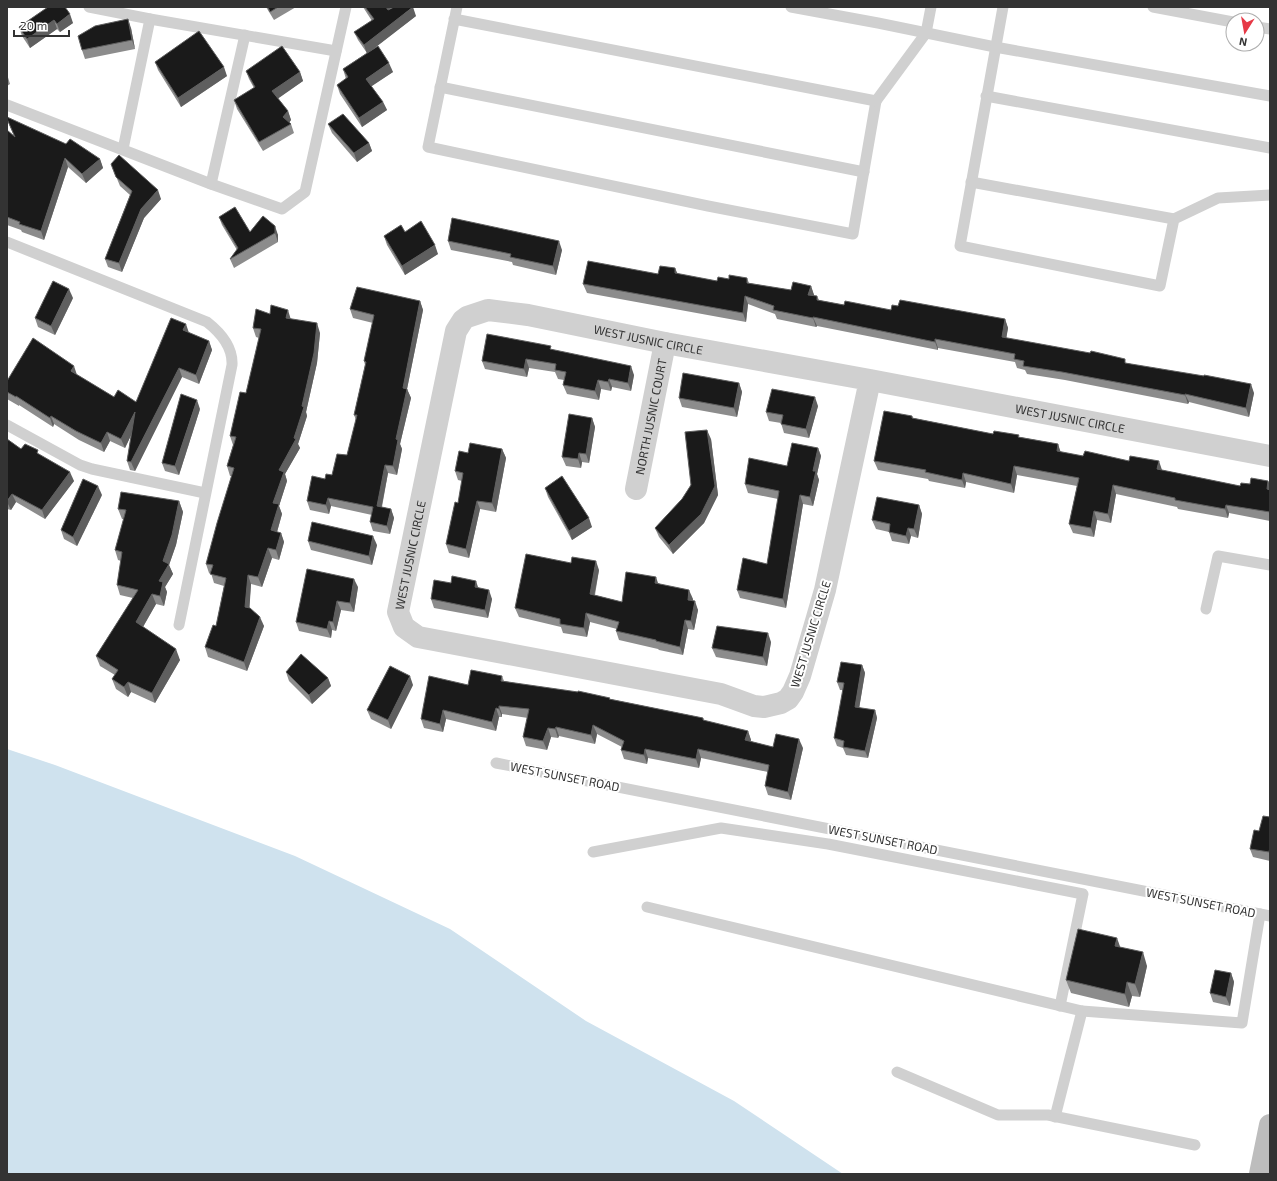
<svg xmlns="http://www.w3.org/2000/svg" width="1277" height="1181" font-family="'Exo 2',sans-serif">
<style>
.water{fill:#cfe2ee}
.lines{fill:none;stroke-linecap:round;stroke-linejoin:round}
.lane{stroke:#d0d0d0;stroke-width:11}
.street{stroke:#d0d0d0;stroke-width:22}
.secondary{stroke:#bdbdbd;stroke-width:22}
.wall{fill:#8c8c8c}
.shaded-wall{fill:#5f5f5f}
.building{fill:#1a1a1a;stroke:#5f5f5f}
.labels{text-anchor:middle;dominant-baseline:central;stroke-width:4;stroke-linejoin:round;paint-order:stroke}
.street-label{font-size:12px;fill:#333;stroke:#fff}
</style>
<rect width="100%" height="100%" fill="#fff"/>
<path class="water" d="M7,749L55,765L295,856L450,929L586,1021L734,1101L843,1174H7Z"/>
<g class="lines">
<g class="lane">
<path d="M89,7L150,19L336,51"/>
<path d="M791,7L878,23L995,47L1270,96"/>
<path d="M1003,7L960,246L1160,286L1174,219L1218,198L1270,195"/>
<path d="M1153,7L1233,22"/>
<path d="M454,19L876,101L853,234L708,206L428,147L457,7"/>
<path d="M1257,27L1270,29"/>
<path d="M440,87L864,172"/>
<path d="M986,96L1270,148"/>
<path d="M876,101L926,33L931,7"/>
<path d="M7,105L211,184L282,209L305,192L346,7"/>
<path d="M123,149L150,19"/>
<path d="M971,182L1174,219"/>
<path d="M211,184L245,35"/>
<path d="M7,242L207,322C221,333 233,347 232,365L179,625"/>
<path d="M7,425L80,465L92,469L205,493"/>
<path d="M1206,609L1218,556L1270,565"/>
<path d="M496,763L1270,916"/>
<path d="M593,852L721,828L828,844L1083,894L1060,1006"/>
<path d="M647,907L1082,1011L1242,1023L1260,914"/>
<path d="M897,1072L998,1115H1048L1195,1145"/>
<path d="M1055,1117L1082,1011"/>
</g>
<g class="street">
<path id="s1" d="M870,380L825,590L800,676L793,692L788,699L781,703L764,707L754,706L721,694L418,637L404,627L398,612L456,331L463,320L467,317L488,310L528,315L665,343L870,380L1270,456"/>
<path id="s2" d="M636,489L665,343"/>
</g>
<path class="secondary" d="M1260,1174L1270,1125"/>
</g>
<g class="wall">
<path d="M48,7L73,23L60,32L57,29L30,48L22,36L19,27Z"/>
<path d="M266,7H296L274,20Z"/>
<path d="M363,7H392L388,10L416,16L370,51L393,72L371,86L383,102L387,110L362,127L340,94L337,85L346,79L343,69L367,53L358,40L354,32L372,21Z"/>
<path d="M131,28L135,49L85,59L82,50Z"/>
<path d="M155,62L227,76L181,107L158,70Z"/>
<path d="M246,71L300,72L303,81L278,98L288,111L291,120L289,122L291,124L294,133L263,151L237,109L234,100L254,88L249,79Z"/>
<path d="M7,74L10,84L7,86Z"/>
<path d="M7,119L100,159L103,168L86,183L68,167L44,240L22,232L21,230L7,225V130L14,136Z"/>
<path d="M328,124L369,143L372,151L357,162L332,133Z"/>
<path d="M111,164L161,199L144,218L122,272L108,267L105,259L130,195L120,186Z"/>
<path d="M263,216L278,235V242L234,268L230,259L237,250L222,225L219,217L250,232Z"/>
<path d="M405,232L438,254L405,275L387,245L384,236Z"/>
<path d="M448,241L562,250L556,275L513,265L512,262L451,250Z"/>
<path d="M675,268L677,274L717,281L729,279L747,278L749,283L791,290L811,286L814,295V296H817L819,300L844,305L891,310L898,306L1005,319L1008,328L1006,338L1127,363L1254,393L1249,417L1189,402L1188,404L1065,380L1027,374L1025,370L1017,368L1015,362L938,348V350L817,326L816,327L777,319L775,314L748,304L746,322L587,293L583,284L658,274Z"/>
<path d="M73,298L55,335L38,327L35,318Z"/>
<path d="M420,301L423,310L407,389L411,398L400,444L402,449L397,475L388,473L382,507L391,509L394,518L390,534L373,531L370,522L372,515L331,506L329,514L310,510L307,501L325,479L332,475L347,455L356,420L354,415L365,365L364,361L373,323L353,318L350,309Z"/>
<path d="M291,319L320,333L317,363L306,412L307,416L298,444L300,448L285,474L287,481L279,506L282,514L277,532L281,533L284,542L279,560L272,558L262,587L251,584L249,608L264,626L247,671L208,657L205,647L216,626L224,586L214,583L211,573H209L206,564L232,476H230L227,466L233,445L230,436L246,393L259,338L256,337L253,328Z"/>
<path d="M189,333L209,341L212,350L199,384L182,377L135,471L130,470L127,461L131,435L125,448L110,441L104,452L79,440L54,424L53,427L19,405V406L7,399V381L77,375L114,397L136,402Z"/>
<path d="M552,350L634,375L631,391L612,387L611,391L601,389L599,400L567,394L563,385L564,380L558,379L555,372L529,368L527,377L485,369L482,361Z"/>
<path d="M739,383L742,392L737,417L682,407L679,398Z"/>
<path d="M818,406L809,438L784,433L781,423L769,421L766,412Z"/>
<path d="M200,409L179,475L165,471L162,463Z"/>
<path d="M912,416L913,418L993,434L1020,437L1058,444L1060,452L1162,470L1240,486L1268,481L1270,485V521L1229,513L1228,518L1178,509L1177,507L1116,494L1111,523L1097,520L1094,537L1073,533L1069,524L1077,486L1017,475L1014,493L966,482L965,488L929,481L928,479L878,470L874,461Z"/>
<path d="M592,418L595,427L589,463L582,462L581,468L566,466L562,457Z"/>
<path d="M7,439L21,449L40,455L74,481L45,519L16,502L11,510L7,509Z"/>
<path d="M711,439L718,495L704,523L673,554L659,537L655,528L682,499L691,485Z"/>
<path d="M818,448L821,456L817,474L819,480L813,506L803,504L786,608L740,598L737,590L767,564L778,499L748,493L745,484L787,466Z"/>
<path d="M502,449L506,458L496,512L480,509L469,558L449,553L446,544L458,503L462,481L458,480L455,471L468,453Z"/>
<path d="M545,488L592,527L572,540L548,497Z"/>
<path d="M102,495L77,546L64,539L61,530Z"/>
<path d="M179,501L183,512L176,545L169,565L173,574L165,587L167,592L164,606L156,604L143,627L180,660L155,703L131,692L128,697L116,689L112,679L115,675L100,666L96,656L133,598L120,595L117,585L121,561L118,560L115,550L124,519H122L118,509Z"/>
<path d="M919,505L922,514L918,538L911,536L909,544L892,541L889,532L876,529L872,520Z"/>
<path d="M308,541L377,545L372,565L311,550Z"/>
<path d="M599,570L595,595L622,602L658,583L693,599L692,601L698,610L694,630L688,629L683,655L659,650L658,649L619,640L616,631L617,629L590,622L587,637L563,633L561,627L519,617L515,608Z"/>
<path d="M358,587L354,612L341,610L336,631L332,630L331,638L299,631L296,622Z"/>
<path d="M478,588L492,599L488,618L434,608L431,599Z"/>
<path d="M771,642L767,666L716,657L712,648Z"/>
<path d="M862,665L865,673L859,708L875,710L877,718L868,758L846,755L843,748L837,746L834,738L843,690H840L837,682Z"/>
<path d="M286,672L328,678L331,686L312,704L289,681Z"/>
<path d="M502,676L504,681L610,699L703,718L704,721L748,731L751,740L750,741L773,747L803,748L791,800L768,795L765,786L768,772L701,758L699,768L648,758L647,764L624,759L621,750L622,747L597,734L595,744L559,736L558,738L551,737L547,750L526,746L523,737L528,718L502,714V717H499L496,731L446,719L443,732L424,728L421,719Z"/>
<path d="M413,685L391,729L371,719L367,710Z"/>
<path d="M1270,817V861L1253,857L1250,849L1259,831Z"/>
<path d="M1120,947L1147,966L1140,997L1132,996L1129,1007L1071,993L1066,980Z"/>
<path d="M1231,973L1234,982L1230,1006L1213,1002L1210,993Z"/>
</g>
<g class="shaded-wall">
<path d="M385,7H392L387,11Z"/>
<path d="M413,7L416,16L367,54L364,45Z"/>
<path d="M70,14L73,23L60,32L57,24Z"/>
<path d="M128,19L131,28L135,49L132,40Z"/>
<path d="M54,20L57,29L30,48L27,39Z"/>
<path d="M389,63L393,72L369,88L366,79Z"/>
<path d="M224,67L227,76L181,107L178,98Z"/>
<path d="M300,72L303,81L276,100L272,91Z"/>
<path d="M383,102L387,110L362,127L359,118Z"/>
<path d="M288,111L291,120L287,126L283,117Z"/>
<path d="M369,143L372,151L357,162L354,153Z"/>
<path d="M65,158L68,167L44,240L41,231Z"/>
<path d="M100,159L103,168L86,183L82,174Z"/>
<path d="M158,190L161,199L144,218L122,272L119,263L141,209Z"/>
<path d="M275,226L278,235V242L275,233Z"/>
<path d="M559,241L562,250L556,275L553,266Z"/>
<path d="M435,245L438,254L405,275L402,266Z"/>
<path d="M675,268L679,277L675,273Z"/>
<path d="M811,286L814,295L811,304L808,295Z"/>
<path d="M69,289L73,298L55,335L51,326Z"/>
<path d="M745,296L748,304L746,322L743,313Z"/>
<path d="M420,301L423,310L407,389L411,398L400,444L402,449L397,475L393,466L396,439L403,388Z"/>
<path d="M288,310L291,320L286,318Z"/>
<path d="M813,317L817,326L816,327L813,318Z"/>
<path d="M1005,319L1008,328L1005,346L1002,337Z"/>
<path d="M317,323L320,333L317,363L306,412L307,416L298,444L300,448L285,474L287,481L279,506L282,514L275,539L271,530L273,503L279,470L302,406Z"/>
<path d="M186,324L189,333L183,330Z"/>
<path d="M935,339L938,348V350L935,342Z"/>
<path d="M209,341L212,350L199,384L196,375Z"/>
<path d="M526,359L529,368L527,377L524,369Z"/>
<path d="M74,366L77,375L71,371Z"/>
<path d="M631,366L634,375L631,391L628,383Z"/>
<path d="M179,368L182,377L135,471L131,462Z"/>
<path d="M609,379L612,387L611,391L608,382Z"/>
<path d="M598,380L601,389L599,400L595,391Z"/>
<path d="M739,383L742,392L737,417L734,408Z"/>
<path d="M1251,384L1254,393L1249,417L1246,408Z"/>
<path d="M1185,394L1189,402L1188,404L1185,395Z"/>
<path d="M815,397L818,406L809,438L806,429Z"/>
<path d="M197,400L200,409L179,475L175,466Z"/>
<path d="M135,412L138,421L125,448L121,439Z"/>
<path d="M51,416L54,424L53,427L50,418Z"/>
<path d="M592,418L595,427L589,463L586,454Z"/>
<path d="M707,430L711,439L718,495L704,523L673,554L669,545L701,514Z"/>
<path d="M107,432L110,441L104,452L101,443Z"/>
<path d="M1058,444L1061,453L1057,451Z"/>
<path d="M818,448L821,456L817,474L819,480L813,506L810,497L813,471Z"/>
<path d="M502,449L506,458L496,512L492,503Z"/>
<path d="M579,453L582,462L581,468L578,459Z"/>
<path d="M1159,461L1162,470L1157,469Z"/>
<path d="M385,465L388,473L380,515L377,506Z"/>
<path d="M1014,466L1017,475L1014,493L1011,484Z"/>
<path d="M70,472L74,481L45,519L42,510Z"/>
<path d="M963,473L966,482L965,488L962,480Z"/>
<path d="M1268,481L1270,485V498L1267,489Z"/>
<path d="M1113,485L1116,494L1111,523L1108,514Z"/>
<path d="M98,486L102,495L77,546L73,537Z"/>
<path d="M12,494L16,502L11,510L7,502Z"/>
<path d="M800,495L803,504L786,608L783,599Z"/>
<path d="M328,498L331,506L329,514L326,505Z"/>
<path d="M179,501L183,512L176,545L169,565L173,574L165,587L167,592L164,606L160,596L159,581L163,561Z"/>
<path d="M477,501L480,509L469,558L466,549Z"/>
<path d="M919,505L922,514L918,538L914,529Z"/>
<path d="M1226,505L1229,513L1228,518L1225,509Z"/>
<path d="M391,509L394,518L390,534L387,526Z"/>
<path d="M1094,511L1097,520L1094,537L1091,528Z"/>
<path d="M589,518L592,527L572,540L569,531Z"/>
<path d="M908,528L911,536L909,544L906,536Z"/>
<path d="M281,533L284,542L279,560L276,550Z"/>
<path d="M373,536L377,545L372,565L369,556Z"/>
<path d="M268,548L272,558L262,587L258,577Z"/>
<path d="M596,561L599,570L593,602L590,594Z"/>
<path d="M248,575L251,584L249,616L245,607Z"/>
<path d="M656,577L659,586L655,583Z"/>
<path d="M354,579L358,587L354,612L350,603Z"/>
<path d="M476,581L479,590L475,587Z"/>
<path d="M489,590L492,599L488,618L485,610Z"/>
<path d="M689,590L693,599L691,609L688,600Z"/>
<path d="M152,594L156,604L140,632L136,622Z"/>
<path d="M337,601L341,610L336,631L333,622Z"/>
<path d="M695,601L698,610L694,630L691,621Z"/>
<path d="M586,613L590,622L587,637L584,628Z"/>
<path d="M260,617L264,626L247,671L244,662Z"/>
<path d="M685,620L688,629L683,655L680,647Z"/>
<path d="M329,621L332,630L331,638L327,629Z"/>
<path d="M768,633L771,642L767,666L763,657Z"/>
<path d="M176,649L180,660L155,703L152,693Z"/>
<path d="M862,665L865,673L858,715L855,707Z"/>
<path d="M410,676L413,685L391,729L388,720Z"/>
<path d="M328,678L331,686L312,704L309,695Z"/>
<path d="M128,682L131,692L128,697L124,687Z"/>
<path d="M499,706L502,714V717L499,709Z"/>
<path d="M496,708L499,717L496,731L492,722Z"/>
<path d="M443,710L446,719L443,732L440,724Z"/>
<path d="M875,710L877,718L868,758L865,751Z"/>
<path d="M593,725L597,734L595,744L591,735Z"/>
<path d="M556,727L559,736L558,738L555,729Z"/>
<path d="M548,728L551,737L547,750L543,741Z"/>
<path d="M748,731L751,740L748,749L745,740Z"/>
<path d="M799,739L803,748L791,800L788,792Z"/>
<path d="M645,749L648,758L647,764L644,755Z"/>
<path d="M698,749L701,758L699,768L696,759Z"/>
<path d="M1117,938L1122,952L1115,946Z"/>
<path d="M1143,952L1147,966L1140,997L1135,984Z"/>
<path d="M1231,973L1234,982L1230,1006L1226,997Z"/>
<path d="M1127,982L1132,996L1129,1007L1125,994Z"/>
</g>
<g class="building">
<path d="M48,7H65L70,14L57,24L54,20L27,39L19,27Z"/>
<path d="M268,7H278L270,12Z"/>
<path d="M365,7H386L388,10L394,7H413L364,45L354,32L374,19Z"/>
<path d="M128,19L132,40L82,50L78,36L95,26Z"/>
<path d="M199,31L224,67L178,98L155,62Z"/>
<path d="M282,46L300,72L272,91L288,111L283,117L291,124L259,142L234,100L255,87L246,71Z"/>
<path d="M378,46L389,63L366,79L383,102L359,118L337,85L348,77L343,69Z"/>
<path d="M343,114L369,143L354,153L328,124Z"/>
<path d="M7,117L66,144L70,139L100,159L82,174L65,158L41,231L19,224L20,222L7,217V130L15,137L7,119Z"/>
<path d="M119,155L158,190L141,209L119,263L105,259L132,191L116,177L111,164Z"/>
<path d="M235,207L250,232L263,216L275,226V233L230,259L238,248L219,217Z"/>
<path d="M452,218L559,241L553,266L510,257L511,254L448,241Z"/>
<path d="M421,221L435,245L402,266L384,236L401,225L405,232Z"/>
<path d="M588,261L658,274L660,266L675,268V273L717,281L718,277L729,279V275L747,278V283L791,290L793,282L811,286L808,295L817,296V300L844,305L845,301L891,310L892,305L898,306L900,300L1005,319L1002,337L1090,353L1091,351L1125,359V363L1204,376V375L1251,384L1246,408L1185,394V395L1062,372L1023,366L1024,361L1014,359L1015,354L935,339V342L813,317V318L773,310L774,306L745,296L743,313L583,284Z"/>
<path d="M53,281L69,289L51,326L35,318Z"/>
<path d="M357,287L420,301L403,388L407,389L396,439L398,440L393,466L385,465L377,506L391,509L387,526L370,522L373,507L328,498L326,505L307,501L312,476L325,479L326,474L332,475L337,454L347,455L357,415H354L366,362L364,361L374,315L350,309Z"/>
<path d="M271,305L288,310L286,318L317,323L314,353L302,406L304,407L294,438L296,439L279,470L284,472L273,503L279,504L271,530L281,533L276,550L268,548L258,577L248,575L245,607L250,608L260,617L244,662L205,647L213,625L216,626L226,578L210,574L213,565L206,564L217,523L234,468L227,466L236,437L230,436L240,392L246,393L261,329L253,328L256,309L270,314Z"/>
<path d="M171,318L186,324L183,330L209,341L196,375L179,368L131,462L127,461L135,412L121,439L107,432L101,443L76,431L51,416L50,418L16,396V397L7,392V381L33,338L74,366L71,371L114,397L118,390L136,402Z"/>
<path d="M487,334L551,346L550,349L631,366L628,383L609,379L608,382L598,380L595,391L563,385L566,372L555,370L556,364L526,359L524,369L482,361Z"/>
<path d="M683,373L739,383L734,408L679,398Z"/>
<path d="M772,389L815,397L806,429L781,424L783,415L766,412Z"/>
<path d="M181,394L197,400L175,466L162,463Z"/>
<path d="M884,411L912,416V418L993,434L994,431L1019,435L1018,437L1058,444L1057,451L1083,456L1085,451L1129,461L1130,456L1159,461L1157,469L1240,486L1241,483L1250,484L1251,478L1268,481L1267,489L1270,490V512L1226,505L1225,509L1175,500V498L1113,485L1108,514L1094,511L1091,528L1069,524L1079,478L1014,466L1011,484L963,473L962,480L925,472L926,470L874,461Z"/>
<path d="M569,414L592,418L586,454L579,453L578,459L562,457Z"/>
<path d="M707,430L715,486L701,514L669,545L655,528L682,499L691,485L685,432Z"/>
<path d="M7,439L21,449L25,444L38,450L37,453L70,472L42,510L12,494L7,501Z"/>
<path d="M470,443L502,449L492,503L477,501L466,549L446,544L455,502L458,503L463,473L455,471L459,451L468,453Z"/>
<path d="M792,443L818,448L813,471H816L810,497L800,495L783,599L737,590L743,558L767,564L779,491L745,484L749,458L787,466Z"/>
<path d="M562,476L589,518L569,531L545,488Z"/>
<path d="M83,479L98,486L73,537L61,530Z"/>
<path d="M121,492L179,501L172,535L163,561L169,564L159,581L163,582L160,596L152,594L136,622L176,649L152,693L128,682L124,687L112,679L118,670L96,656L138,590L117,585L122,552L115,550L126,510L118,509Z"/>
<path d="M877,497L919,505L914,529L908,528L906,536L889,532L890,524L872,520Z"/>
<path d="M312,522L373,536L369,556L308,541Z"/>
<path d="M526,554L571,563L572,557L596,561L590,594L622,602L626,572L656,577L655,583L689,590L688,600L695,601L691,621L685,620L680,647L656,641V640L616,631L619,622L586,613L584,628L560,624V619L515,608Z"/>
<path d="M307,569L354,579L350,603L337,601L333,622L329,621L327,629L296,622Z"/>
<path d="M452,576L476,581L475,587L489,590L485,610L431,599L434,580L451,583Z"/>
<path d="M717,626L768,633L763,657L712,648Z"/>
<path d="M301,654L328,678L309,695L286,672Z"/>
<path d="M841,662L862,665L855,707L875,710L865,751L843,747L844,741L834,738L844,683L837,682Z"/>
<path d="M390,666L410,676L388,720L367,710Z"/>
<path d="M471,670L502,676L501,681L578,692V691L610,698L609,699L703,718V720L748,731L745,740L773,747L776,734L799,739L788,792L765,786L769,765L698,749L696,759L645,749L644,755L621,750L624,741L593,725L591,735L556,727L555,729L548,728L543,741L523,737L529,709L499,706V709L496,708L492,722L443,710L440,724L421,719L429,676L468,685Z"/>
<path d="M1263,816L1270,817V847L1269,852L1250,849L1254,830L1259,831Z"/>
<path d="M1078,929L1117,938L1115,946L1143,952L1135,984L1127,982L1125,994L1066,980Z"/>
<path d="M1215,970L1231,973L1226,997L1210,993Z"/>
</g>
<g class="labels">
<g class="street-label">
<text stroke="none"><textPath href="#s1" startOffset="1233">WEST JUSNIC CIRCLE</textPath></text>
<text stroke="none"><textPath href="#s2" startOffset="74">NORTH JUSNIC COURT</textPath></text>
<text stroke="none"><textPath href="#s1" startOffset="1662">WEST JUSNIC CIRCLE</textPath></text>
<text stroke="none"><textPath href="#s1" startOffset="801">WEST JUSNIC CIRCLE</textPath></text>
<text transform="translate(810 634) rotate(-73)">WEST JUSNIC CIRCLE</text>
<text transform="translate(565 776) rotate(11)">WEST SUNSET ROAD</text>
<text transform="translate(883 839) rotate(11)">WEST SUNSET ROAD</text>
<text transform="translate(1201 902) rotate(11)">WEST SUNSET ROAD</text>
</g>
</g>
<rect width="1277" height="1181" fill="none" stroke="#333333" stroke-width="16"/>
<g transform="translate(1245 32) rotate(191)"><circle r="19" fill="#ffffff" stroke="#adadad"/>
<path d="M0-3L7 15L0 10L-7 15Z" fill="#e63946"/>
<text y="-6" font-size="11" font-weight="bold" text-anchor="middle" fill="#333333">N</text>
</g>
<path d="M14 30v6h55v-6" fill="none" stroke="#333333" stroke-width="2"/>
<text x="20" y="30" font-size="12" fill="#333333" stroke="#ffffff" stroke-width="3" paint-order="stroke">20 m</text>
</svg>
